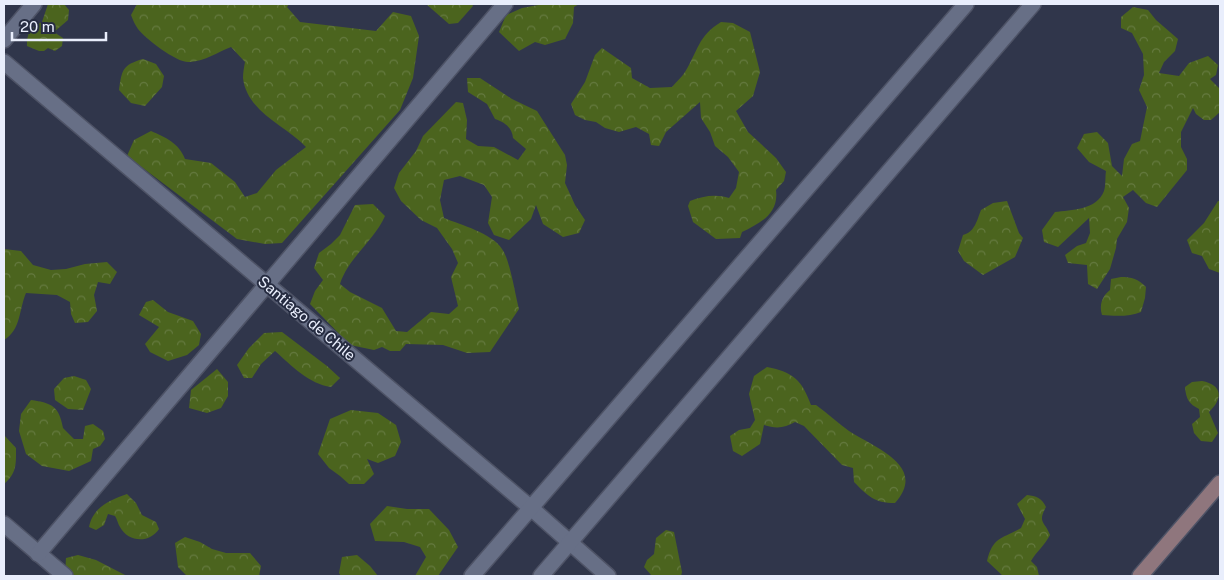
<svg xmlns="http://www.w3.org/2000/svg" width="1224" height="580" font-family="'Public Sans',sans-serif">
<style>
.forest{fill:url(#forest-crowns)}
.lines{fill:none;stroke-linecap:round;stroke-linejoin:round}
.minor-casing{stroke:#4e5366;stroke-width:18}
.secondary-casing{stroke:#4e5366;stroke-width:18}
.minor{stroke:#676f86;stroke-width:15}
.secondary{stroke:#8f767d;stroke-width:15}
.labels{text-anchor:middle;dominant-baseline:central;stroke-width:4;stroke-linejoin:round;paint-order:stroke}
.street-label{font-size:15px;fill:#e9eefc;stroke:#262c41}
</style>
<defs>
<pattern id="forest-crowns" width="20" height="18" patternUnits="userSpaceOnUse" patternTransform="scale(1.25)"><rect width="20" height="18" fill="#4b641e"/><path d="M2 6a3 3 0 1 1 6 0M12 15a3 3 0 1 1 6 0" fill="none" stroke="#657a40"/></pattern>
</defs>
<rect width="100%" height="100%" fill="#30364b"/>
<g class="forest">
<path d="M48,4H64L69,10L68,20L54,32L63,38L62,46L55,51L48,48L44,51H39L27,46C27,33 30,28 42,22Z"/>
<path d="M137,4H289L287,7L300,22L376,31L393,12L411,16L419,36L413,78L400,110L282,243L265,244L237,239L127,156L134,140L151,131C165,137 179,143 185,159L211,163L235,182L245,197L257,193L276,170L306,147C285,125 247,112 243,78C243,73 244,67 245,62L231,47C218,52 205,61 190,62C178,64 146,39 138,29C135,25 133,20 131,15Z"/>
<path d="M426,4H472L473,6L458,23L449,24Z"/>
<path d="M544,4H579L574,7L573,23L565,39L545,45L535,42L519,51L499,32L506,15L522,8Z"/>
<path d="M1133,7L1148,10L1156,20L1178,39L1175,51L1164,62L1159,73L1179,76L1189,63L1208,56L1218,65L1216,75L1210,79L1220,89V112L1211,120H1204L1196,114L1193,108L1181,132V147L1187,159V170L1157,207L1146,203L1133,190L1123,197L1129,208L1127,222L1117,239L1116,248L1110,269L1097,289L1088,284L1087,265L1068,263L1065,255L1077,246L1086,243L1090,233L1089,218L1058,247L1044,242L1042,230L1055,212C1071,210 1097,210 1104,191C1106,185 1105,177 1106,171L1089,162L1077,148L1084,134L1097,132L1108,143L1112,166L1122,176L1124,159L1132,144L1140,141L1147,107L1139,90L1144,75L1143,54L1132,33L1121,28V17Z"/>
<path d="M721,22L733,23L750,32L760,72L753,96L736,111L748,132L776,158L786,172L784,181L776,190C779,214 760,223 742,232L740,238L716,239L693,222L688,206L690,201C703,196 716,194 729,198L736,188L739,172L728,157L715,146L710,132L701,118L700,102L666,132L659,146L651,145L649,134L636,127L619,132L605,128L596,122L585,120L575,115L571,104L585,82L595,55L602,48L631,68L632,78L650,88L672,87C676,82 682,77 685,72C698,51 698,36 721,22Z"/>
<path d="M143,59L156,64L164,76L162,87L145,106L131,103L119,90C122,70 122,65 143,59Z"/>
<path d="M467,78H480L512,99L537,111L565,155L567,165L565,183L575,205L585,220L579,233L563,237L543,224L536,205L531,219L509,240L494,235L488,223L492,197L484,185L460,176L444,180L440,200L444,218C461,225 492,233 502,249C510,260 515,294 519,309L490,352L467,353L443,345L406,344L400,351H390L382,347L374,350L350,345L310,304L315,291L323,280L314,268L319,253L331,244L340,235L355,205L373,204L385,216C374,241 348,258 340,284L350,292L382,308L396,331L407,332L431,312L449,314L458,306L451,277L458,263L452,249L437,228L421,220L401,201L394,188L399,173L416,151L423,136L456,102L463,103L467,120L466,139L478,146L494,147L518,160L526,149L513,138C512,127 504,122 495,119L487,104L468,92Z"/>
<path d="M1007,201L1019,233L1023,238L1015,257L983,275L964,261L958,251L963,235C975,232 977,220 981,210L993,203Z"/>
<path d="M1218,201H1220V273L1209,269L1202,256L1192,253L1187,240L1204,223Z"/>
<path d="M4,249L21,251L33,265L51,270L66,269L85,264L107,262L117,272L110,284L98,282L94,295L97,311L88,322L75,323L71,314L70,302L57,295L26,293C19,309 21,330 4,340Z"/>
<path d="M1121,277C1132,277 1138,279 1146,287L1145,298L1141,312C1130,317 1114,316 1102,315C1099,305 1102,296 1110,290L1111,279Z"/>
<path d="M153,300L168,312L193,321L201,334L199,345L187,355L168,361L150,352L145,344L159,327L139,315L146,302Z"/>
<path d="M282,332L327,366L340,378L331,387C309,384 292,366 275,351L261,364L252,378H244L237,365L249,348L264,333Z"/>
<path d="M767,367C793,372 802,380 811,405H816C827,413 838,423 849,431C875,448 928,466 895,503C874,503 868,496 854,482L853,468L842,465L804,426L795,422C785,428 776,429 764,425L760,444L742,456L733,451L730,436L739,430L750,428L755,420L749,394L754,376Z"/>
<path d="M217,369L228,382V396L221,408L207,413L189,408L191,390Z"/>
<path d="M74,376L86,380L91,389L83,410L68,409L55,400L54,389L64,378Z"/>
<path d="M1202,381C1223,385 1223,399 1209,412L1218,433L1212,442L1201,441L1194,433L1192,424L1200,417L1199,409C1189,404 1186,399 1185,387L1192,382Z"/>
<path d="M31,400C52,403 59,406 63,428L74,439H83L85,426L93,424L103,431L105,439L100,446L93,449L91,461L69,471L42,466L26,454L19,431L21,414Z"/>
<path d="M351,410L378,413L396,425L401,442L395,456L378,463L367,459L374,474L364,484H349L340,476L329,468L318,454L330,419Z"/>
<path d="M4,435L16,448C16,464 17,473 4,484Z"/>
<path d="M127,494L136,503L142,515L156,522L159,529C149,544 128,542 120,527C118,524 117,519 115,516L108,514L104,525L96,530L89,527C93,507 110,500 127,494Z"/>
<path d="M1027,495C1036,496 1042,498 1046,507C1037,523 1045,521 1050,535C1045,545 1036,552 1031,561L1037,567L1039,576H1003L987,561C993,536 1002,539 1021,528L1025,519L1017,504Z"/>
<path d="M387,506L407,509H429L449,530L458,547L438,576H415L426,557L420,547L404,542L375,541L370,524Z"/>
<path d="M666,530L674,532L682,572L681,576H652L644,567L647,560L654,554L656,538Z"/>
<path d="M185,537L200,542L212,549L226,553H250L261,566L259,576H187L178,567L175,543Z"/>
<path d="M78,555L96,560L127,576H65L66,558Z"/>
<path d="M357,555L370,566L378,576H341L339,573L342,557Z"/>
</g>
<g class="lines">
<g class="minor-casing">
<g id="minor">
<path d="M4,40L34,4"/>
<path d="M4,62L531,508L608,576"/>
<path d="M4,524L65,576"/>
<path d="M38,554L505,4"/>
<path d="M472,576L966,4"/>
<path d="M541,576L1033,4"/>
</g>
</g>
<g class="secondary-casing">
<path id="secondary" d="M1140,576L1220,483"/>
</g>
<use href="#minor" class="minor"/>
<use href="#secondary" class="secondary"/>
</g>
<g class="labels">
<g class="street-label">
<text transform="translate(307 318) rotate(40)">Santiago de Chile</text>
</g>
</g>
<rect width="1224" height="580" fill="none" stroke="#e9eefc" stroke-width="10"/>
<path d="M12 32v8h94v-8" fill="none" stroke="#e9eefc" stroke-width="2.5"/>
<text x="20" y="32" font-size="15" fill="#e9eefc" stroke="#262c41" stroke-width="4" paint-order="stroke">20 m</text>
</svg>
